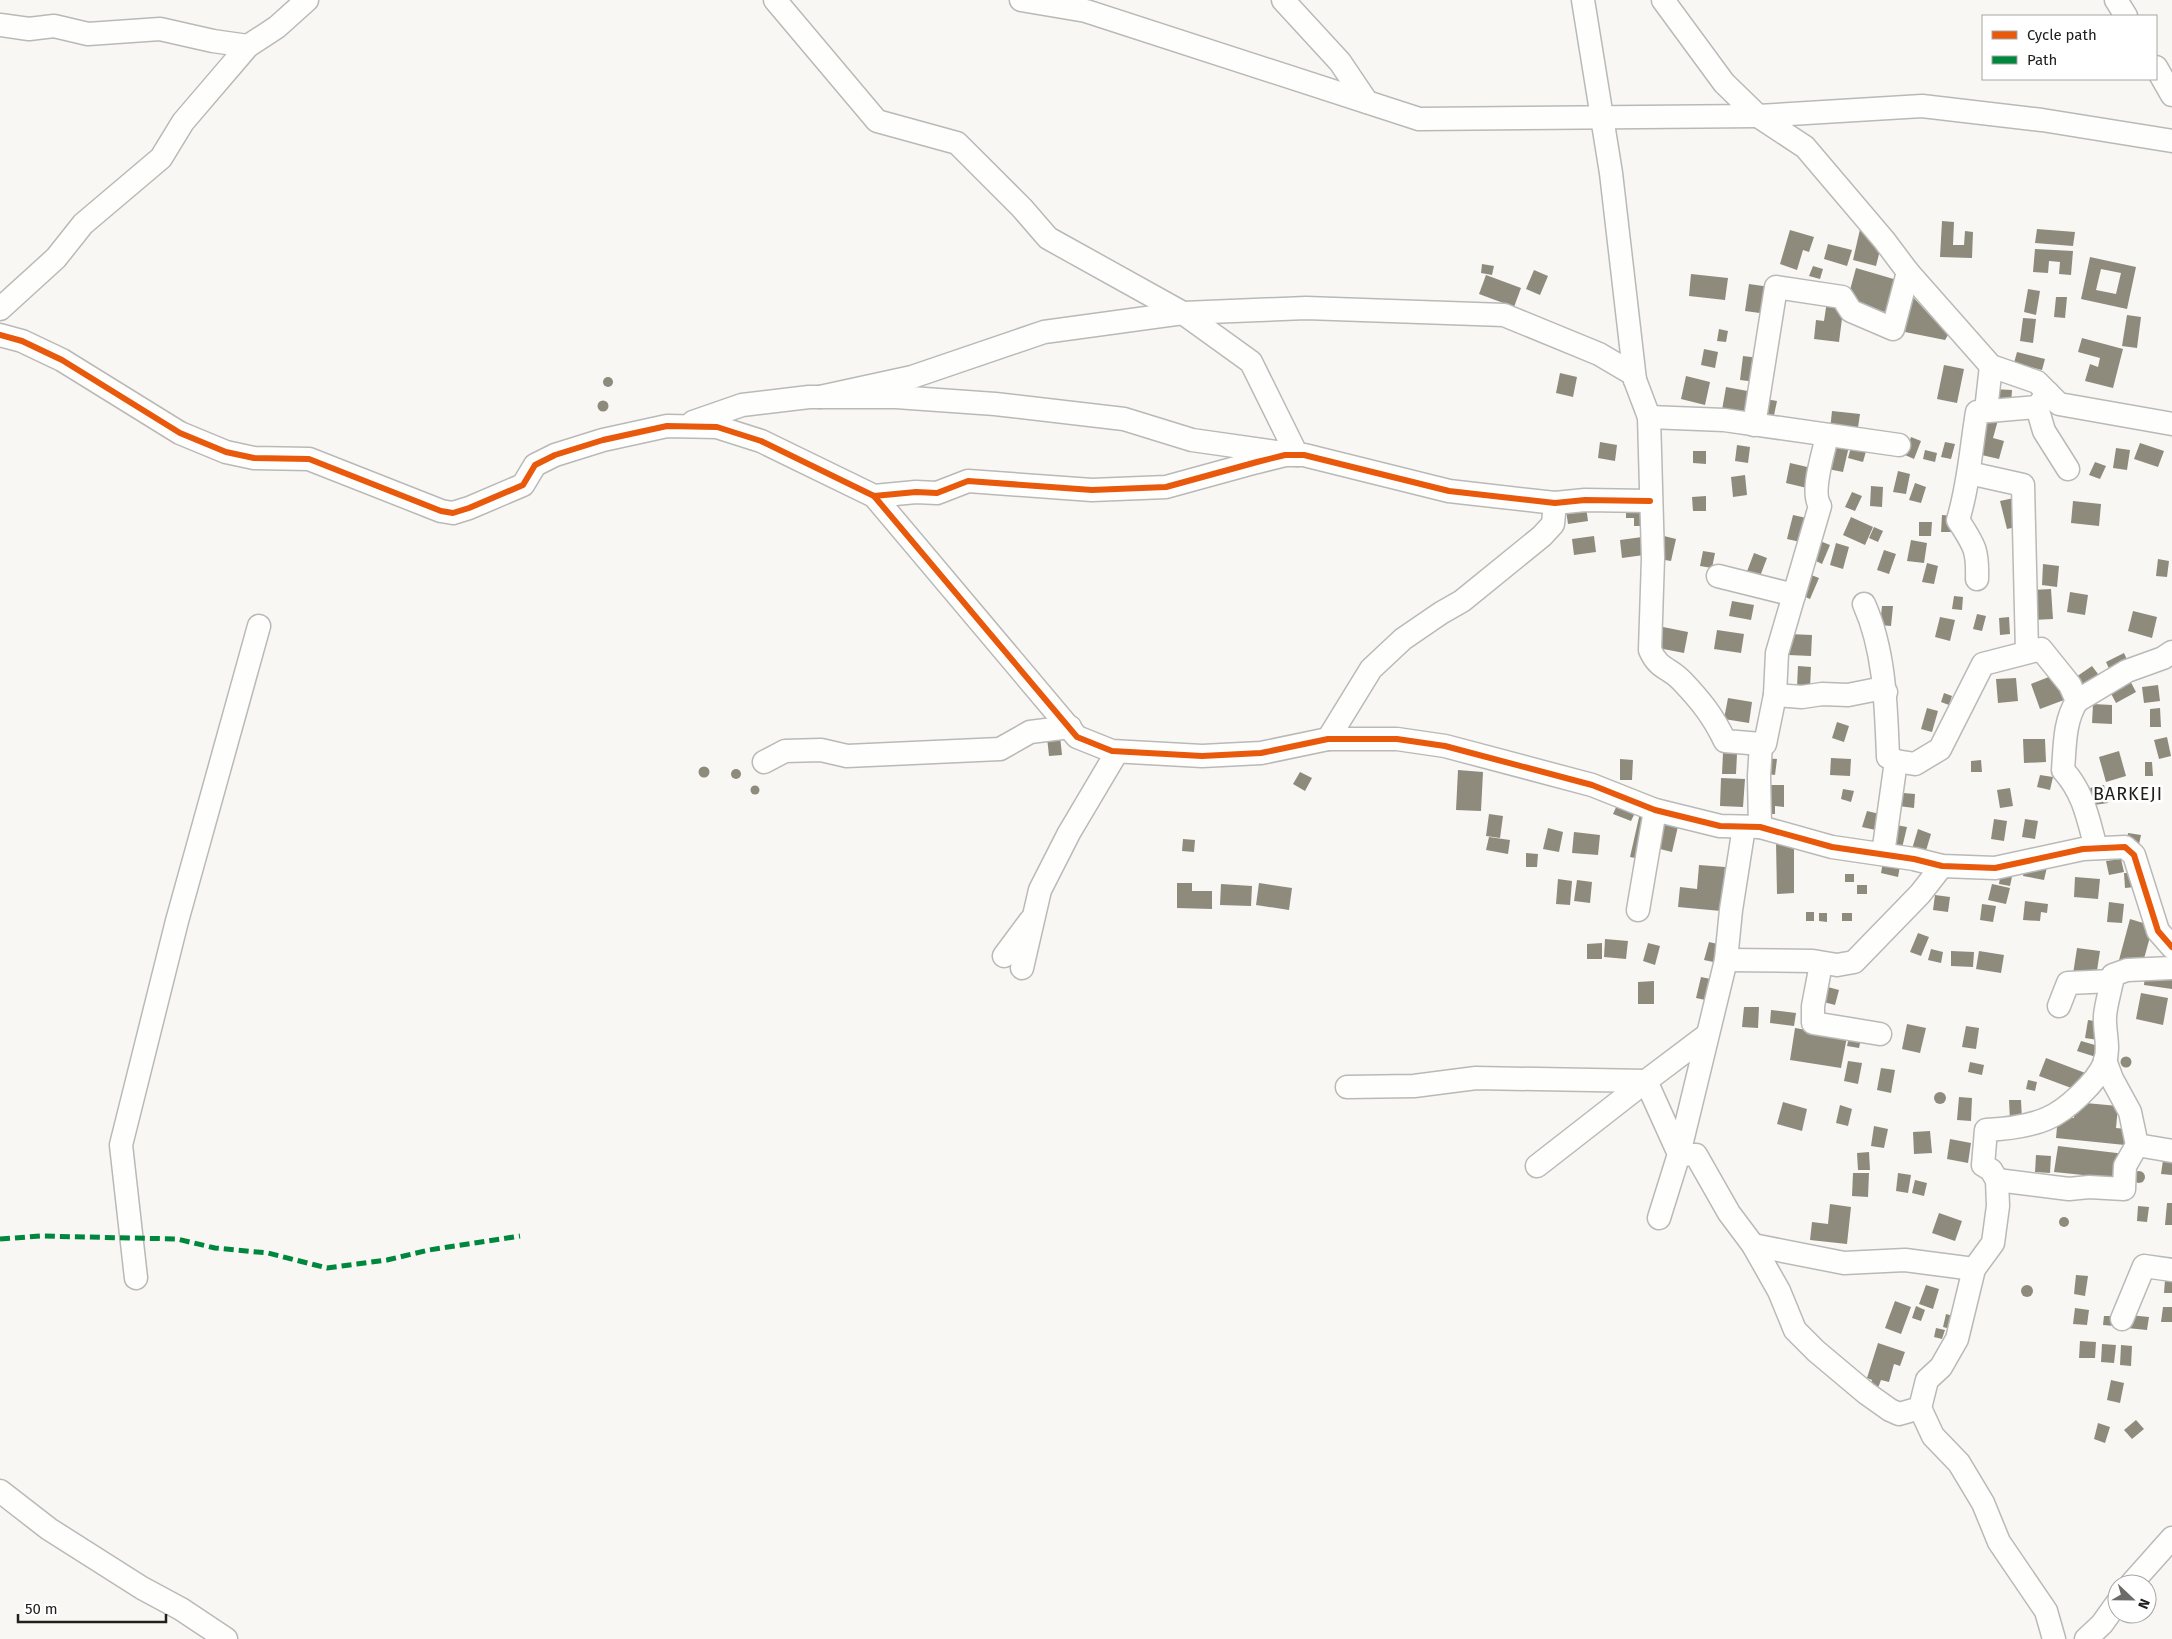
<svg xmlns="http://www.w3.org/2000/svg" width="2172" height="1639" font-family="'Fira Sans',sans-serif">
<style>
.building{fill:#8e8b7d;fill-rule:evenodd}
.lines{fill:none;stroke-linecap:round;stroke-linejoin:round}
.minor-casing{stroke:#bab9b8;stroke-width:25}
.minor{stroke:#fefefd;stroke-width:22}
.quiet{stroke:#00873e;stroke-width:5;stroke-dasharray:10 5;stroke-linecap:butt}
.cycleway-casing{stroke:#fff;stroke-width:9}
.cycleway{stroke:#e8590c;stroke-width:6}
.labels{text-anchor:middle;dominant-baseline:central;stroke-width:5;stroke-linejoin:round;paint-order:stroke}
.quarter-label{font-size:18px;letter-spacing:1px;fill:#20201e;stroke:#fff}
</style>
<rect width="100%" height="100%" fill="#f8f7f4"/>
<g class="building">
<path d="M1942,221L1954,222L1953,245H1964L1965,231L1973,232L1972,258L1940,257Z"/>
<path d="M1861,225L1881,246L1876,266L1853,260Z"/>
<path d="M2037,229L2075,232L2073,246L2035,243Z"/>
<path d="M1790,230L1814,237L1809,252L1803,250L1797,270L1780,264Z"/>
<path d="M1828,244L1852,250L1847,266L1824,259Z"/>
<path d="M2035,249L2073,251L2071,275L2059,274L2060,262L2049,261L2048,273L2033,272Z"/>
<path d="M2090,257L2136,267L2127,309L2081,299ZM2101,269L2121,273L2116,294L2096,290Z"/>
<path d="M1482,264L1494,266L1492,275L1481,273Z"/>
<path d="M1813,266L1823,269L1820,279L1809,276Z"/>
<path d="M1856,268L1897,280L1888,313L1847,301Z"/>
<path d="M1534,270L1548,276L1540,295L1526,289Z"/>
<path d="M1691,274L1728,278L1725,300L1689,296Z"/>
<path d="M1486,275L1521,288L1514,307L1479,294Z"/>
<path d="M1749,284L1770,287L1767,314L1745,311Z"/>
<path d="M2028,289L2040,291L2036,315L2024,312Z"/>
<path d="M1912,296L1948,335L1945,340L1905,332Z"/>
<path d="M2056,297H2067L2065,318L2054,317Z"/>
<path d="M1827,301L1844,303L1839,342L1814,339L1816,320L1824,321Z"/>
<path d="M2127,315L2141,317L2137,348L2122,346Z"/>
<path d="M2023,318L2036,319L2033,343L2020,341Z"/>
<path d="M1719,329L1728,331L1726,342L1717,341Z"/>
<path d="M2082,338L2123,349L2113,388L2085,381L2090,364L2098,367L2100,358L2078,352Z"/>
<path d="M1704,349L1718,352L1715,368L1701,365Z"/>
<path d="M2017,352L2045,359L2042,370L2014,363Z"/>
<path d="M1743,356L1759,358L1756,382L1740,380Z"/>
<path d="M1944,365L1964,369L1957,403L1937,399Z"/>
<path d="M1560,373L1577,377L1573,397L1556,393Z"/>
<path d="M1686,376L1710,382L1705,405L1681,399Z"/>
<circle cx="608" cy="382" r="5"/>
<path d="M1726,387L1753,392L1749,414L1722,410Z"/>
<path d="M1993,389L2012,390L2011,404L1992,403Z"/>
<path d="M1766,399L1777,401L1773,420L1762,418Z"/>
<circle cx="603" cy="406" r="5.5"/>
<path d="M1832,411L1860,414L1857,434L1830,430Z"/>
<path d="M1983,416L1998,420L1993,438L2004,441L1999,459L1973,453Z"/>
<path d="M1911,437L1921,441L1914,459L1905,455Z"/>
<path d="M1830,438L1850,442L1843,472L1823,468Z"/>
<path d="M1853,440L1868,444L1863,462L1848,458Z"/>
<path d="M1600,442L1617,445L1615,461L1598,458Z"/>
<path d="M1945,442L1955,444L1951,459L1941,457Z"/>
<path d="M2140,443L2164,451L2158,467L2134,459Z"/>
<path d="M1737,445L1750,447L1748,463L1735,461Z"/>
<path d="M2116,448L2130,450L2127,470L2113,468Z"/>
<path d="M1925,450L1937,453L1935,462L1923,459Z"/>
<path d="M1693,451H1706V464L1693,463Z"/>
<path d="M2095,462L2106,466L2100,479L2089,475Z"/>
<path d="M1790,463L1816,469L1811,489L1786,483Z"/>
<path d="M1898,471L1910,474L1906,494L1893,492Z"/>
<path d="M1745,475L1747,495L1733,497L1731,477Z"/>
<path d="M1915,483L1926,487L1921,503L1909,500Z"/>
<path d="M1871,486L1883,487L1882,507L1870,506Z"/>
<path d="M1852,492L1862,496L1855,511L1845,507Z"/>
<path d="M1706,496V511H1693L1692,497Z"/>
<path d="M2014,498L2021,526L2007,529L2000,501Z"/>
<path d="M2073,501L2101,504L2099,526L2071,523Z"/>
<path d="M1586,507L1588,521L1568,524L1566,510Z"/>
<path d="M1626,507H1646L1647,526H1634V518H1626Z"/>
<path d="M1793,515L1811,519L1805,543L1787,539Z"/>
<path d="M1942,515L1954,516L1953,532H1941Z"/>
<path d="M1851,517L1873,527L1865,545L1843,535Z"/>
<path d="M1919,522H1932L1931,536H1919Z"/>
<path d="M1874,527L1883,531L1878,542L1869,538Z"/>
<path d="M1594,536L1596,552L1574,555L1572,539Z"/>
<path d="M1664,536L1676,539L1671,561L1659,559Z"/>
<path d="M1642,537L1644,555L1622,558L1620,540Z"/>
<path d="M1911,540L1927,543L1924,563L1907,561Z"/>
<path d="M1820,541L1830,545L1822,564L1812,559Z"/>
<path d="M1836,543L1849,547L1843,569L1830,565Z"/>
<path d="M1884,550L1896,554L1889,574L1877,570Z"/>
<path d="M1703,551L1715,553L1712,568L1700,566Z"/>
<path d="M1754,553L1767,558L1759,579L1746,574Z"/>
<path d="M2158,559L2169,561L2167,577L2156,576Z"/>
<path d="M1927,563L1938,566L1934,584L1922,582Z"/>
<path d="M2043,564L2059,566L2057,587L2042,585Z"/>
<path d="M1806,573L1819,578L1810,599L1798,594Z"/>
<path d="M2051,589L2053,619L2032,620L2030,590Z"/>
<path d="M2070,592L2088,595L2085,615L2067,612Z"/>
<path d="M1954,596L1963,597L1962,610L1952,609Z"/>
<path d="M1732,601L1754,605L1751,620L1729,616Z"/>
<path d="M1882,606H1893L1891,626L1880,625Z"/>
<path d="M2133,611L2157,617L2152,638L2128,631Z"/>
<path d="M1977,614L1986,616L1982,631L1973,629Z"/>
<path d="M1940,617L1955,620L1950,641L1935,637Z"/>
<path d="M2009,617L2010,634L2000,635L1999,618Z"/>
<path d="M1663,627L1688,632L1684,653L1658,648Z"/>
<path d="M1717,630L1744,634L1741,653L1714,649Z"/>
<path d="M1789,634L1812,635L1811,656L1788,655Z"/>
<path d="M2124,653L2129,664L2111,673L2106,662Z"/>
<path d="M1798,666L1811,667L1810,688L1797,687Z"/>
<path d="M2092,666L2101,678L2086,689L2076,677Z"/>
<path d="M2054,675L2064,700L2040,709L2031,684Z"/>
<path d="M2127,675L2136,692L2116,703L2107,686Z"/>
<path d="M2016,678L2018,701L1998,703L1996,679Z"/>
<path d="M2158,685L2160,701L2144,703L2142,687Z"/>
<path d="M1944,693L1952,696L1949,705L1941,702Z"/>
<path d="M1728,698L1752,702L1749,723L1724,719Z"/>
<path d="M2093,704L2112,705V724L2092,723Z"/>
<path d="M1927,708L1938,711L1932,732L1921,729Z"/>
<path d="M2160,708L2161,727H2150V709Z"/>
<path d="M1837,722L1849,726L1844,742L1832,738Z"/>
<path d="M1060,736L1062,755L1049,756L1047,737Z"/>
<path d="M2167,737L2171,756L2159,759L2154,740Z"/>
<path d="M2023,739H2045L2046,762L2024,763Z"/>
<path d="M2119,751L2126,776L2106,782L2099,757Z"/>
<path d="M1723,753L1737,754L1736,774H1722Z"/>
<path d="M1763,758L1777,759L1775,775L1761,773Z"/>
<path d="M1831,758L1851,759L1850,776L1830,775Z"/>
<path d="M1620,759L1633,760L1632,780H1620Z"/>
<path d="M1981,760L1982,772H1971V761Z"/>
<path d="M2145,762H2152L2153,776H2145Z"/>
<circle cx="704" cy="772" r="5.5"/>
<circle cx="736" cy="774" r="5"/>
<path d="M1458,770L1483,772L1481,811L1456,810Z"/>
<path d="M1300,772L1312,778L1305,791L1293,784Z"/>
<path d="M2040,775L2053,777L2050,790L2037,787Z"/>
<path d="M1721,778L1745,779L1743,807L1720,806Z"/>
<path d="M1763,785H1784V807L1775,806V814H1765Z"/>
<path d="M2104,785L2108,803L2094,805L2090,788Z"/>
<circle cx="755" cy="790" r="4.5"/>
<path d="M2010,788L2013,806L2000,808L1997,790Z"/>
<path d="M1843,789L1854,791L1851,802L1841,799Z"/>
<path d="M1892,792L1915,794L1914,808L1891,805Z"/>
<path d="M1618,803L1636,811L1631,821L1613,814Z"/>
<path d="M1867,811L1884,815L1880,831L1862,827Z"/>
<path d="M1640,813L1649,815L1640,859L1630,857Z"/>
<path d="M1489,814L1503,816L1500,838L1486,836Z"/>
<path d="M1658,818L1679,822L1672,852L1652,847Z"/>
<path d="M1994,819L2007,821L2004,841L1991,839Z"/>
<path d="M2025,819L2038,821L2035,839L2022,837Z"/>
<path d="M1896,825L1907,827L1902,848L1892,846Z"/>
<path d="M1548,828L1563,832L1559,852L1543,849Z"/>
<path d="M1918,829L1931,834L1925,854L1912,849Z"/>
<path d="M1574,832L1600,835L1598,855L1572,853Z"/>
<path d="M2128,833L2141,835L2138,849L2126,847Z"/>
<path d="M1489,837L1510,840L1508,854L1486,850Z"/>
<path d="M1183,839L1195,840L1194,852L1182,851Z"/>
<path d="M1776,842H1794V893L1777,894Z"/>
<path d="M1526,853L1538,854L1537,867H1526Z"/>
<path d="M2121,859L2124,872L2109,875L2106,861Z"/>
<path d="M1883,862L1900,866L1898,877L1881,873Z"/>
<path d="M2026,862L2047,867L2044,880L2023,876Z"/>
<path d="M1699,865L1725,867L1721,911L1678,907L1680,887L1697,889Z"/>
<path d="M2001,870L2013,872L2010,886L1999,884Z"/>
<path d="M2124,873H2134L2135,887L2125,888Z"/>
<rect x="1845" y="874" width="9" height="8"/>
<path d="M2075,877L2100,879L2098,899L2074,897Z"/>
<path d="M1558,879L1572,881L1570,905L1556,904Z"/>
<path d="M1577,880L1592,882L1590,903L1574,901Z"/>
<path d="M1177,883H1192V891H1212V909L1177,908Z"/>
<path d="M1259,883L1292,888L1289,910L1256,905Z"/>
<path d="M1221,884L1252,886L1251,906L1220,905Z"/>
<path d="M1992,884L2010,888L2006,904L1988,900Z"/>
<rect x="1857" y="885" width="10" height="9"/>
<path d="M1935,895L1950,897L1948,912L1933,910Z"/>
<path d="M2025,901L2048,904L2047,913L2041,912L2040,921L2023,920Z"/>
<path d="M2109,902L2124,904L2122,923L2107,922Z"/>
<path d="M1982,904L1996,906L1993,922L1980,920Z"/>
<rect x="1806" y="912" width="8" height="9"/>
<path d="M1819,913H1827V922L1819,921Z"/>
<rect x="1842" y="913" width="10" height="8"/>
<path d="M2130,919L2153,926L2142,966L2119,960Z"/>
<path d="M1918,933L1929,937L1921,956L1910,952Z"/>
<path d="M1605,939L1628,941L1626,959L1604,957Z"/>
<path d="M1709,942L1722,945L1718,963L1704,960Z"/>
<path d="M1602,943V959H1587V944Z"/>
<path d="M1648,943L1660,946L1655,965L1643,961Z"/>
<path d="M2077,948L2100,951L2096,977L2073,974Z"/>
<path d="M1931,949L1943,952L1941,963L1928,960Z"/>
<path d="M1951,951L1974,952L1973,967L1951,966Z"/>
<path d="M1979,951L2004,955L2001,973L1976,969Z"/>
<path d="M2145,973L2172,977V989L2144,985Z"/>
<path d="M1701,977L1715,980L1710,1001L1696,998Z"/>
<path d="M1654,981V1004H1638V982Z"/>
<path d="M1824,986L1839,990L1835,1005L1820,1001Z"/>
<path d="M2141,993L2168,998L2163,1025L2136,1019Z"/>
<path d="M1744,1007H1759L1758,1028L1742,1027Z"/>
<path d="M1771,1010L1796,1013L1794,1026L1770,1023Z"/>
<path d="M2088,1020L2100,1022L2098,1040L2085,1038Z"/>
<path d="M1907,1024L1926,1028L1920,1053L1902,1049Z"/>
<path d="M1966,1026L1979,1028L1976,1049L1962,1047Z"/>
<path d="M1795,1028L1847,1037L1841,1068L1790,1060Z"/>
<path d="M1849,1037L1861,1039L1859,1048L1847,1046Z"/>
<path d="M2081,1041L2102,1047L2099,1058L2077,1051Z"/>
<circle cx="2126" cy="1062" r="5.5"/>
<path d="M2046,1058L2088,1074L2082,1092L2039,1076Z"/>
<path d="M1848,1061L1862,1063L1858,1084L1844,1081Z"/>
<path d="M1970,1062L1984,1065L1982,1075L1968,1072Z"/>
<path d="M1881,1068L1895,1070L1891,1093L1877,1090Z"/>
<path d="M2028,1080L2037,1082L2035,1091L2026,1089Z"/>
<circle cx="1940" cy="1098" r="6"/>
<path d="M1959,1097L1972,1098L1971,1121L1957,1120Z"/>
<path d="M2009,1100H2021L2022,1120L2010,1121Z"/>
<path d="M1783,1102L1807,1109L1802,1131L1777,1124Z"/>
<path d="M2075,1102L2118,1106L2116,1128L2126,1129L2125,1145L2056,1138L2058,1116L2074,1118Z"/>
<path d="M1840,1105L1852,1109L1848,1126L1836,1123Z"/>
<path d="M1874,1126L1888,1129L1884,1148L1871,1146Z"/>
<path d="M1930,1131L1932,1153L1914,1154L1913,1132Z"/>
<path d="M1950,1139L1971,1143L1968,1163L1947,1159Z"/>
<path d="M2058,1146L2125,1154L2122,1179L2054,1172Z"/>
<path d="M1869,1152L1870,1170H1858L1857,1153Z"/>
<path d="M2036,1155L2051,1156L2050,1173L2035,1172Z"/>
<path d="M2163,1160L2172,1161V1175L2161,1174Z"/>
<circle cx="2139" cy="1177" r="6"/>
<path d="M1853,1173H1869L1868,1197L1852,1196Z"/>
<path d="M1898,1173L1911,1175L1908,1193L1896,1191Z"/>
<path d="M1915,1180L1927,1183L1924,1196L1912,1193Z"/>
<path d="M2167,1203H2172V1225H2165Z"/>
<path d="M1830,1204L1851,1207L1847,1244L1810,1240L1812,1222L1828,1224Z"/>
<path d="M2138,1206L2149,1207L2147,1222L2137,1221Z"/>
<path d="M1939,1213L1962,1221L1955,1241L1932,1233Z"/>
<circle cx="2064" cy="1222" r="5"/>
<path d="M2076,1275L2088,1276L2085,1296L2074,1294Z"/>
<path d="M2165,1280L2172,1281V1293H2164Z"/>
<circle cx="2027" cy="1291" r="6"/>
<path d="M1926,1285L1939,1289L1933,1309L1919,1304Z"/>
<path d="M1895,1301L1911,1307L1901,1334L1885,1328Z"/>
<path d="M1916,1306L1925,1310L1921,1321L1912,1318Z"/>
<path d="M2163,1307H2172V1322H2161Z"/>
<path d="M2075,1308L2089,1310L2087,1325L2073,1324Z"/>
<path d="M1946,1314L1957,1317L1954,1330L1943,1327Z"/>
<path d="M2129,1315L2149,1317L2147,1330L2127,1328Z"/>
<path d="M2104,1316H2115V1326L2103,1325Z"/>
<path d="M1936,1328L1945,1330L1942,1339L1934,1337Z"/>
<path d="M2080,1341L2096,1342L2095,1358H2079Z"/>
<path d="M1878,1343L1905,1352L1900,1366L1894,1364L1889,1382L1881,1380L1878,1388L1870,1386L1872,1380L1867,1378Z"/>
<path d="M2102,1344L2116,1345L2114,1363L2101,1362Z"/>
<path d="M2121,1345L2132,1346L2131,1366L2120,1365Z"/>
<path d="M2111,1380L2124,1383L2120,1403L2107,1400Z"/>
<path d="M2136,1420L2144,1429L2132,1439L2124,1430Z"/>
<path d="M2098,1423L2110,1427L2105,1443L2094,1439Z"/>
</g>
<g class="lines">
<g class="minor-casing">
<g id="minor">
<path d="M1021,0L1086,11L1419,119L1758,116L1922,106L2042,120L2172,141"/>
<path d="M1283,0L1340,62L1367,102"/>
<path d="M1583,0L1611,173L1635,380"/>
<path d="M1663,0L1724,83L1758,116L1805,147L1884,240L1908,272L1991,366L2037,382L2048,393"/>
<path d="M2116,0L2126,16"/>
<path d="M0,25L29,29L54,26L88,34L160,29L213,41L248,46"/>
<path d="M2156,67L2172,95"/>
<path d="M0,309L56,258L83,224L161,158L183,122L248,46L277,27L307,0"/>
<path d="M0,335L22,341L62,360L180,433L226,452L254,458L309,459L441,511L453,513L469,508L523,485L535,465L555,455L603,440L667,426L717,427L761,441L874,496L916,492L937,493L968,481L1092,490L1166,487L1257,462L1285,455H1304L1449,491L1555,503L1585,500L1650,501"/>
<path d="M820,397L912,377L1044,332L1183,313L1306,308L1504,315L1599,354L1633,374L1635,380L1649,417L1653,558L1650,650C1659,670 1669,667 1682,681C1701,701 1713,716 1725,741L1761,744H1765L1775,695L1777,653L1820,506C1810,491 1824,453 1827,435"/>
<path d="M2037,407L2044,431L2068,469"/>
<path d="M1986,410L1991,366"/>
<path d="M1649,417L1724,420L1899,445"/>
<path d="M693,422L742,405L809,397H896L995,404L1124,419L1192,440L1297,455L1251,362L1183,313L1048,238L1022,208L957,143L877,121L775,0"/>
<path d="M1754,425L1776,287L1842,297L1851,311L1893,329L1908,272"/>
<path d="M1969,473L2023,485L2027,652"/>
<path d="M874,496L1077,737L1112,751L1202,756L1261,753L1328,739H1397L1445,746L1592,785L1655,810L1720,826L1760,827L1832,847L1914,859L1942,866L1995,868L2083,849L2125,847L2134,855L2158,931L2172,947"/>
<path d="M1718,576L1794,595"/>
<path d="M1977,579C1978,549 1974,545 1958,520C1969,484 1971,448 1977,412L2037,407L2048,393L2059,404L2172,424"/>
<path d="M1864,604C1885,651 1886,706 1888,757L1896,761L1883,854"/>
<path d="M1775,695L1802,697L1822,694L1848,695L1873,690L1886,692"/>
<path d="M2077,701L2127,671L2163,658L2172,652"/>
<path d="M1328,739L1371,669L1403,639L1441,613L1462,601L1542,536L1553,524L1555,503"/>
<path d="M1896,761L1915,764L1940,749L1983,664L2041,649L2070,685L2077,701C2064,721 2065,746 2063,770C2084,793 2088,819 2096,848"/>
<path d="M764,762L785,751L821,750L847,756L1000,749L1030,732L1070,727"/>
<path d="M1744,827L1731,910L1726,960L1679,1154L1696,1155L1729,1213L1753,1245L1779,1291L1795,1330L1816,1351L1866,1393L1890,1410L1899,1414L1920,1408L1927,1380L1941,1367L1957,1339L1974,1269L1993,1243L1998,1206L1997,1180L1991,1170L1983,1165L1986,1130C2006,1129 2027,1127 2046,1119C2066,1111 2097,1082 2105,1062C2110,1047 2104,1031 2105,1016C2106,1003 2111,989 2113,975L2127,970L2172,968"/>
<path d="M1760,827L1759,776L1761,744"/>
<path d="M1638,910L1655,810"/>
<path d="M1004,956L1030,921"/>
<path d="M1726,960L1813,961L1837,965L1854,962L1920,894L1942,866"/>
<path d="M1821,964L1813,1006V1023L1880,1034"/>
<path d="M1022,968L1040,890L1069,833L1117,752"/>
<path d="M2059,1006L2068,983L2112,981"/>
<path d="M1347,1087L1414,1086L1476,1078L1646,1081L1679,1154L1659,1218"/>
<path d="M2137,1145L2172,1151"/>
<path d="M1537,1166L1646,1081L1707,1035"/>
<path d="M1997,1180L2069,1189L2089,1187L2124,1189L2125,1166L2137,1145L2130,1112L2112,1079L2105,1060"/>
<path d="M1753,1245L1844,1263L1905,1260L1974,1269"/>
<path d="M136,1278L121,1145L177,921L259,626"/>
<path d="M2122,1319L2144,1266L2172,1270"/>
<path d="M1920,1408L1933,1436L1959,1463L1983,1503L1999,1542L2046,1611L2054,1639"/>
<path d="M0,1491L49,1529L142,1588L181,1609L226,1639"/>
<path d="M2131,1584L2172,1538"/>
<path d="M2086,1639L2102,1624L2117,1603"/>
</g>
</g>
<use href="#minor" class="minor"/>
<path class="quiet" d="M0,1239L41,1236L177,1239L215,1248L268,1253L327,1268L387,1260L429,1250L520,1236"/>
<g class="cycleway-casing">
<g id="cycleway">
<path d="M0,335L22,341L62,360L180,433L226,452L254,458L309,459L441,511L453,513L469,508L523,485L535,465L555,455L603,440L667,426L717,427L761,441L874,496L916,492L937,493L968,481L1092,490L1166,487L1257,462L1285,455H1304L1449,491L1555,503L1585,500L1650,501"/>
<path d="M874,496L1077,737L1112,751L1202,756L1261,753L1328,739H1397L1445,746L1592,785L1655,810L1720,826L1760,827L1832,847L1914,859L1942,866L1995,868L2083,849L2125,847L2134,855L2158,931L2172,947"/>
</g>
</g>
<use href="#cycleway" class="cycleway"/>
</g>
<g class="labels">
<g class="quarter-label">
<text x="2128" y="794">BARKEJI</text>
</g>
</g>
<rect x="1982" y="15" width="175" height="65" fill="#ffffff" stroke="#a6a6a5"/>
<rect x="1992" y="31" width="25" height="8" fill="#e8590c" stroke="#a6a6a5"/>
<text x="2027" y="40" font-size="15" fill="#20201e">Cycle path</text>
<rect x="1992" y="56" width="25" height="8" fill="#00873e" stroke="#a6a6a5"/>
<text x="2027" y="65" font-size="15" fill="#20201e">Path</text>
<g transform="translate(2132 1599) rotate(112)"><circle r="24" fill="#ffffff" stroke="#a6a6a5"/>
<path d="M0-4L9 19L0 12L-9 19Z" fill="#6c6b69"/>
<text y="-8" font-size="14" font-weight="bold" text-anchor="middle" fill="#20201e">N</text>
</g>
<path d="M18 1614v8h148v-8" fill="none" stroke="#20201e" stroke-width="2.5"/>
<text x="25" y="1614" font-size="15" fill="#20201e" stroke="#ffffff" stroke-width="4" paint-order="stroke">50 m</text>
</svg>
